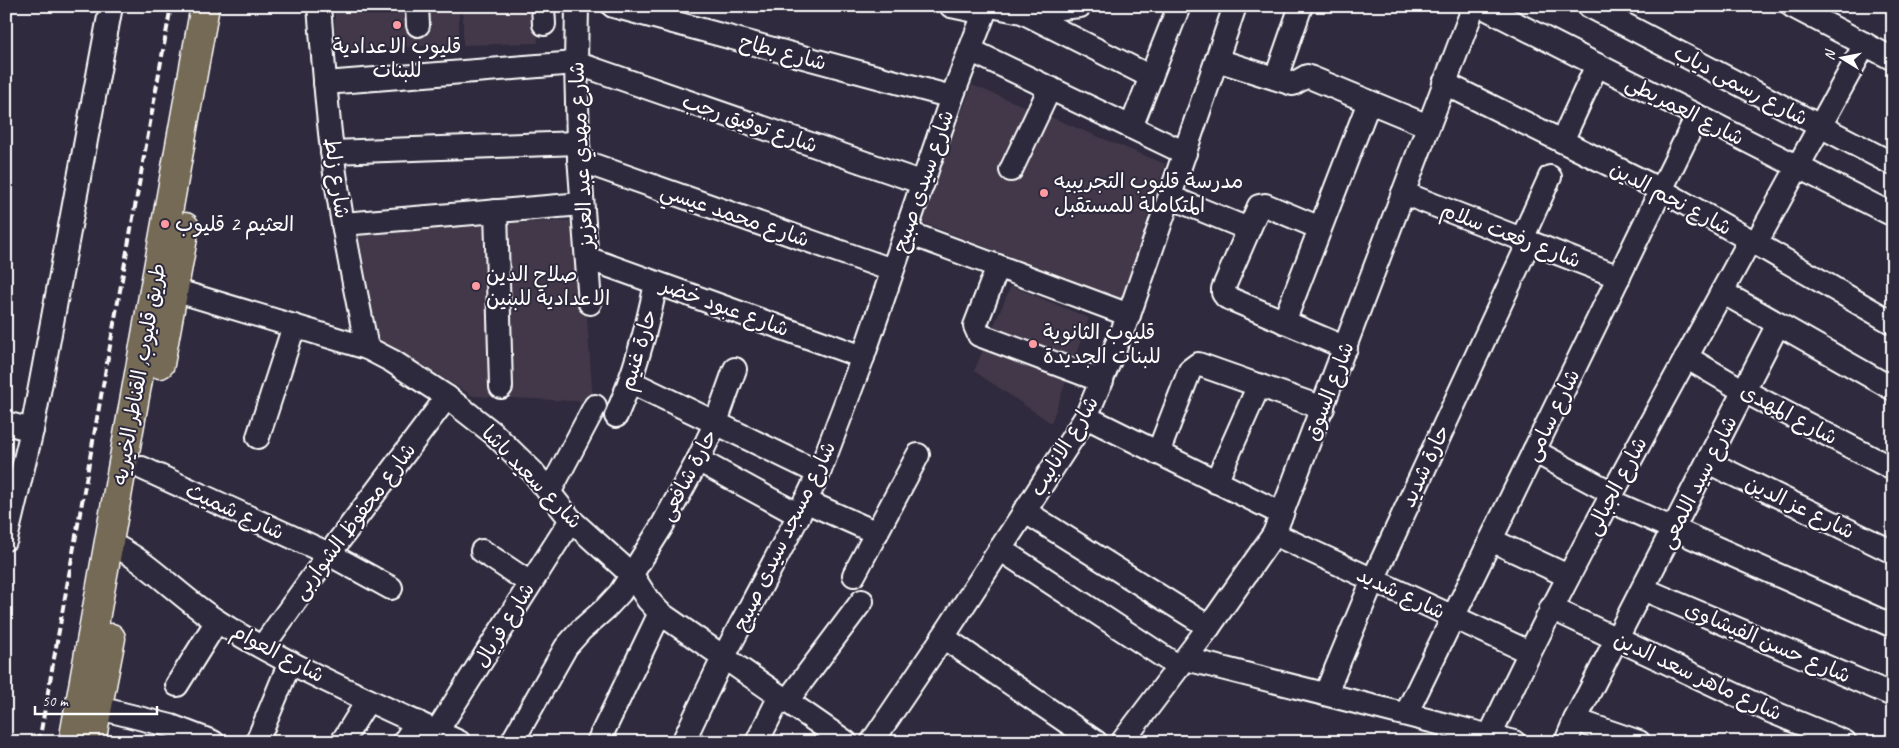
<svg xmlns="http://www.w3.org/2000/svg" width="1899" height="748" font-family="Caveat,'Playpen Sans Arabic',sans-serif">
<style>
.built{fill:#433849}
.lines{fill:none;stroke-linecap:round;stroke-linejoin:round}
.minor-casing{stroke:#fff;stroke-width:26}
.major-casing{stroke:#fff;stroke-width:31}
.minor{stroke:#2f2a3d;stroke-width:22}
.major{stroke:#746b55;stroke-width:28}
.rail{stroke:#fff;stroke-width:4;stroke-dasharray:8 4;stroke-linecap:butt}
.poi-dot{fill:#ff9aa2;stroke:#2f2a3d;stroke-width:2}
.labels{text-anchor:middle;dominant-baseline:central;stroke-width:4;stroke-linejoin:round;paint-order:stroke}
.poi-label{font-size:21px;fill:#fff;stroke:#2f2a3d;text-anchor:start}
.street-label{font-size:21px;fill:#fff;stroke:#2f2a3d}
</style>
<rect width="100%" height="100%" fill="#2f2a3d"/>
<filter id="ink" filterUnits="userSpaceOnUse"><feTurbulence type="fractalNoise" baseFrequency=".02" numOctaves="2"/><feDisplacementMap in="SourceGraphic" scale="10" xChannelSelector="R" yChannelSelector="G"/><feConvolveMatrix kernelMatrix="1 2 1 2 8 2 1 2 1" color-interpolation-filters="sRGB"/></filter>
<g filter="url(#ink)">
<g class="built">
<path d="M335,6H459V44L335,51Z"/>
<path d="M463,6H537L538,43L463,45Z"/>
<path d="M972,85L1165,164L1121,299L921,222Z"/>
<path d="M580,220L593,402L473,396L379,340L357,231Z"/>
<path d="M1011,286L1089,318L1051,423L974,371Z"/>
</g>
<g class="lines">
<g class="minor-casing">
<g id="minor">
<path d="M319,6C323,54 326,102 332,150C340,217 354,283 367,348"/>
<path d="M417,6L418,25"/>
<path d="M543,6L544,24"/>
<path d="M577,6L576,63L578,143L590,303"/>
<path d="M613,6L952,97"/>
<path d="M951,6L975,11L986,6"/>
<path d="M991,6L1022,12L1151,77"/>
<path d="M1481,6L1889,213"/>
<path d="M1589,6L1893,164"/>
<path d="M1792,6L1893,59"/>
<path d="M1022,12L1080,6"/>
<path d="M970,50L1185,153"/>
<path d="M1217,60L1293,84L1307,76L1428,126"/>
<path d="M1276,78L1301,6"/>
<path d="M325,83L576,63L923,183"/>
<path d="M1444,83L1661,190L1750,240L1893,323"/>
<path d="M1131,127L1179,6"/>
<path d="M1562,141L1597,65"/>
<path d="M332,152L578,143"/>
<path d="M579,160L892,270"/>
<path d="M1011,170L1050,88"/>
<path d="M1403,193L1619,277"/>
<path d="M1170,197L1248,229"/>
<path d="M496,211L501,387"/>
<path d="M343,224L582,204"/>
<path d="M1320,228L1265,205L1259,206L1223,289V293L1226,297L1346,348"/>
<path d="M906,232L1129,315"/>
<path d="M1522,239L1550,177"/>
<path d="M1756,243L1865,44"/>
<path d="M587,258L863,357"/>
<path d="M998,266L975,326L979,335L1102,381"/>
<path d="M174,290L367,348L392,361L447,397L493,433L533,472L571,520L632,575L648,600L660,613L846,742"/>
<path d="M1722,292L1893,389"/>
<path d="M1284,322L1369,102"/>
<path d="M1686,357L1744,391L1893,469"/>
<path d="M631,382L819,473"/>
<path d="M616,416C635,372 647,329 656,283"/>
<path d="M1086,417L1282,514"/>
<path d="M6,423L32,430"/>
<path d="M258,437L294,326"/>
<path d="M1534,451L1612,493"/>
<path d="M1158,453L1190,370L1198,364L1323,408"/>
<path d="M698,460L799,515"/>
<path d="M1708,462L1893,552"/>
<path d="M142,468L329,554L391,588"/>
<path d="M1216,482L1259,385"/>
<path d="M550,491L595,406"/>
<path d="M1608,500L1893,626"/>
<path d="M805,501L877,533"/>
<path d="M1024,511L1209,627"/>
<path d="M1274,534L1529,652"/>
<path d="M6,539L32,430L111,6"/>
<path d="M1491,540L1568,576"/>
<path d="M109,543C149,561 180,598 217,621C293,669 378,704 459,742"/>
<path d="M1000,549L1179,667"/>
<path d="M482,551L530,583"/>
<path d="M854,575L918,455"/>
<path d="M1643,589L1893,695"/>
<path d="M1551,608L1770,711L1845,742"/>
<path d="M943,637L1096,742"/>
<path d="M263,646L329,554L447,397"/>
<path d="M1186,659L1514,742"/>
<path d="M177,685L217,621"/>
<path d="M1326,693L1373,580L1529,242"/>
<path d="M787,701L862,601"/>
<path d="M99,708L171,726L213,742"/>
<path d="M1406,714L1697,116"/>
<path d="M1575,720L1639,742"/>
<path d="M437,731L571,520"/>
<path d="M1490,735C1569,566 1662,404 1750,240"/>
<path d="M257,742L290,662"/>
<path d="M342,742L368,700"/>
<path d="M404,742L417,722"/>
<path d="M512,742L566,647L581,630L606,608L620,593L662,526L698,460L716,422L735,369"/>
<path d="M598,742L660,613"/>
<path d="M683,742L723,658L799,515L819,473L863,357L952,97L987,6"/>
<path d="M757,742L780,696"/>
<path d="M872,742L943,637L1086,417L1129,315L1235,6"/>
<path d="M1122,742L1209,627L1274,534L1474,6"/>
<path d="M1566,742L1575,720L1778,324"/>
</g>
</g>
<g class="major-casing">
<g id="major">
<path d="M160,364L185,227"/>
<path d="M73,742L205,6"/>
<path d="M91,742L111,638"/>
</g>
</g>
<use href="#minor" class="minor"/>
<use href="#major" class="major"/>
<path class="rail" d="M39,742L171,6"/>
</g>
</g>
<g class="poi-dot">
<circle cx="397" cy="25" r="5"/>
<circle cx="1044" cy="193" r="5"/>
<circle cx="165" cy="224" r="5"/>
<circle cx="476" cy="286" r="5"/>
<circle cx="1033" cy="344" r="5"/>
</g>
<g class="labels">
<g class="poi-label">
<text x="397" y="46" text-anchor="middle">قليوب الاعدادية<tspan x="397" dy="24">للبنات</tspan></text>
<text x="1054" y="181">مدرسة قليوب التجريبيه<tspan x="1054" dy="24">المتكاملة للمستقبل</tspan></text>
<text x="175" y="224">العثيم 2 قليوب</text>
<text x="486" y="274">صلاح الدين<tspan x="486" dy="24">الاعدادية للبنين</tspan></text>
<text x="1043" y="332">قليوب الثانوية<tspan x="1043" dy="24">للبنات الجديدة</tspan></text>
</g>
<g class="street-label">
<text transform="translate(783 52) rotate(15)">شارع بطاح</text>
<text transform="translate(1741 85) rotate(28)">شارع رسمى دياب</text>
<text transform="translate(1685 110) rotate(27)">شارع العمريطى</text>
<text transform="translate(750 123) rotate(19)">شارع توفيق رجب</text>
<text transform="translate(581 155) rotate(-93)">شارع مهدي عبد العزيز</text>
<text transform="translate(337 178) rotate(82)">شارع زلط</text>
<text transform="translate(923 181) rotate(-71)">شارع سيدى صبيح</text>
<text transform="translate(1671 198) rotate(28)">شارع نجم الدين</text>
<text transform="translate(735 215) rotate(19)">شارع محمد عيسي</text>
<text transform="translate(1511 235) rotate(21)">شارع رفعت سلام</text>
<text transform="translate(725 307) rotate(20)">شارع عبود خضر</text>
<text transform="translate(638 350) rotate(-73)">حارة غنيم</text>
<text transform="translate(139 374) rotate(-80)">طريق قليوب, القناطر الخيريه</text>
<text transform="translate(1329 391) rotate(-69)">شارع السوق</text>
<text transform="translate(1789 414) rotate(28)">شارع المهدى</text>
<text transform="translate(1552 415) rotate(-64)">شارع سامى</text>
<text transform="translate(1064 446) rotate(-59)">شارع الانابيب</text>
<text transform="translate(1425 466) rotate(-65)">حارة شديد</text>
<text transform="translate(688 475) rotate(-62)">حارة شافعى</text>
<text transform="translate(532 477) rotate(46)">شارع سعيد باشا</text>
<text transform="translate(1698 482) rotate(-63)">شارع سيد اللمعى</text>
<text transform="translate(1616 486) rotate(-62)">شارع الجبالى</text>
<text transform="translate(1800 507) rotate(26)">شارع عز الدين</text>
<text transform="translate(235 511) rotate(25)">شارع شميث</text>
<text transform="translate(354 521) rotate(-53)">شارع محفوظ الشواربى</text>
<text transform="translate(784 536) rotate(-64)">شارع مسجد سيدى صبيح</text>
<text transform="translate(1401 593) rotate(25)">شارع شديد</text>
<text transform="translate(504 625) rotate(-58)">شارع فريال</text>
<text transform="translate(1768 642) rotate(23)">شارع حسن الفيشاوى</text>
<text transform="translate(278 653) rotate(28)">شارع العوام</text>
<text transform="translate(1698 676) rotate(25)">شارع ماهر سعد الدين</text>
</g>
</g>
<rect width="1899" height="748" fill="none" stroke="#2f2a3d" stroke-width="25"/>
<rect x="12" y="12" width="1874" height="723" fill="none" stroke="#fff" stroke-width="2" filter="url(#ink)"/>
<g transform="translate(1842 58) rotate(280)" stroke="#2f2a3d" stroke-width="4" paint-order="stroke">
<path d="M0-4L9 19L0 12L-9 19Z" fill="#ffffff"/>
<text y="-8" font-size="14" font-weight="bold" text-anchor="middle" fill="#ffffff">N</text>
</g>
<path d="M35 706v8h122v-8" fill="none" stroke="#ffffff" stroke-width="2.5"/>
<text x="42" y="706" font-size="15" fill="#ffffff" stroke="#2f2a3d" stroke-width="4" paint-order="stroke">50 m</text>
</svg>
